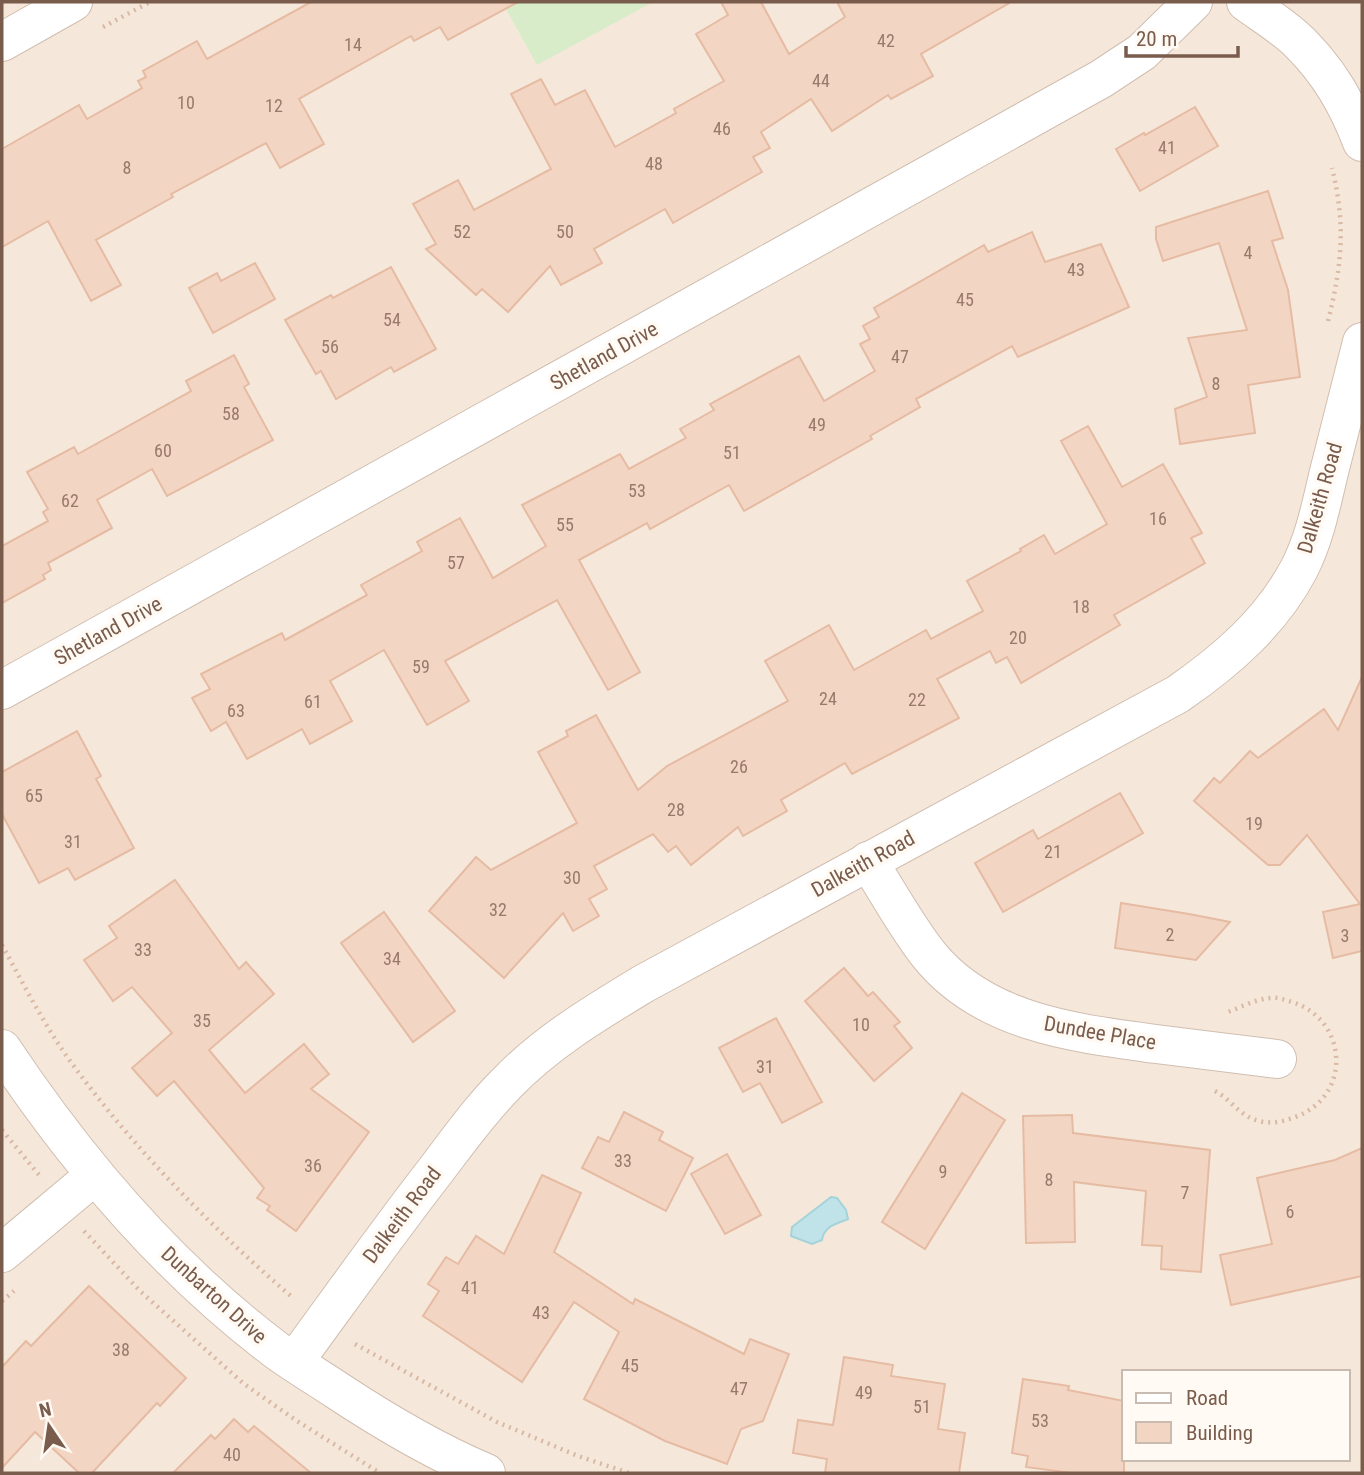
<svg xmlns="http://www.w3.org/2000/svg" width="1364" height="1475" font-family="'Roboto Condensed',sans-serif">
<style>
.residential{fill:#f5e8da;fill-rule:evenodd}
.green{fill:#d8ecc9}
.water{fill:#bfe3e8;stroke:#a5d3da;stroke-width:2}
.building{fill:#f3d5c3;stroke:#e6bba3;stroke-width:2}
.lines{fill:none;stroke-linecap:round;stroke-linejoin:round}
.minor-casing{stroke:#d1beb0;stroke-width:40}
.path{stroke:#d9b8a5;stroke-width:4.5;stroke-dasharray:2 5;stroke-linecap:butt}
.minor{stroke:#fff;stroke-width:38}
.labels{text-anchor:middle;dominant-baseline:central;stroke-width:7;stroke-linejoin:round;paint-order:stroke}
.number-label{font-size:18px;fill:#987a6a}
.street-label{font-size:21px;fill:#7a5c4d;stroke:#fffaf3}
</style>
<rect width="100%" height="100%" fill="#fdf6ec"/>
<path class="residential" d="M2,2H1362V1473H2ZM1124,1372H1348V1459H1124Z"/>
<path class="green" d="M502,2H653L537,65Z"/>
<path class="water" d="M831,1197L837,1198L846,1210L848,1219C836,1224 824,1226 822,1240L812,1244L791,1236L792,1227Z"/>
<g class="building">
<path d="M311,2H518L448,40L440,27L414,41L411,36L299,99L324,144L280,168L266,143L171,194L173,197L96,240L121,285L91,301L48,221L2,247V149L79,105L87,119L142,88L138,81L146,77L143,71L197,41L207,59Z"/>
<path d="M721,2H761L789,54L845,17L837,2H1011L921,54L933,76L891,99L888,95L832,131L811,99L761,132L770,148L753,157L762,172L673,223L665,209L594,249L602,263L561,285L550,266L508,312L482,289L476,295L426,249L436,244L413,204L458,180L474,210L551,169L511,94L541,79L555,105L585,90L615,147L676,113L674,109L724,81L696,34L728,15Z"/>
<path d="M1195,107L1218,146L1140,191L1116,149L1144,133L1145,135Z"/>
<path d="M1268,191L1283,238L1272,241L1288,290L1300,377L1248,385L1255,433L1180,444L1175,409L1207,397L1188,338L1247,330L1219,243L1163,261L1156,239V227Z"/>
<path d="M1032,232L1045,262L1101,244L1129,307L1018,357L1012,346L916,399L920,407L870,436L872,439L744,511L729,485L650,529L647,523L579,560L640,672L608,690L557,600L445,661L469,701L427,725L384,650L330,681L352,721L310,744L302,729L247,759L226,722L211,731L192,698L210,689L201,674L282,633L285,640L367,595L361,585L422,551L417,542L460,518L493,578L546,546L522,505L620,454L629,469L686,438L680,429L714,410L710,404L799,356L824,401L875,371L860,344L870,339L863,326L879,317L874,308L984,245L988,252Z"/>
<path d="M255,263L275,299L213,333L189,288L217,273L221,281Z"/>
<path d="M391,267L436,349L394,372L391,367L336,399L321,371L316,374L285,320L331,295L333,298Z"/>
<path d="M234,355L249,384L244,387L273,440L167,496L152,469L97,500L112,528L48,563L51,570L43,575L45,579L2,603V546L48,521L43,512L48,509L27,472L74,447L78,454L191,391L186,381Z"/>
<path d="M1088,426L1122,487L1163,464L1202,533L1191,538L1205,563L1114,615L1120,625L1021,683L1007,657L996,663L990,651L937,679L959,718L852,774L845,763L781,800L787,811L743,836L738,827L691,865L676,846L668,852L653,834L594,866L607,889L589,899L599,916L573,931L563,913L504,978L429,911L476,857L491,870L577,823L538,752L568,736L566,731L596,715L638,790L667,766L788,701L765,661L829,625L854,670L926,630L931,639L983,611L967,581L1021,551L1020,549L1044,535L1055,554L1107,524L1061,441Z"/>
<path d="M1362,677V951L1333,958L1323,912L1360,904L1307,835L1280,865H1268L1194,801L1214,778L1220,783L1250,751L1258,758L1324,709L1338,730Z"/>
<path d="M77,731L101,776L96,779L134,848L75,880L68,868L39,883L2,814V772Z"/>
<path d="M1120,793L1143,833L1003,912L975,863L1033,830L1038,839Z"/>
<path d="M175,880L239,969L246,962L274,994L209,1050L245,1093L304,1044L329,1074L311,1089L369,1132L296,1231L267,1210L270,1206L257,1198L264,1188L174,1081L157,1096L132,1068L172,1033L132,987L113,1001L84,960L117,938L109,926Z"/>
<path d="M1121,903L1189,914L1230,922L1196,960L1115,948Z"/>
<path d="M384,912L455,1011L413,1042L341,943Z"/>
<path d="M844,968L868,996L873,992L900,1022L894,1026L912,1048L874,1081L805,1001Z"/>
<path d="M776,1018L822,1102L782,1123L760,1083L743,1092L719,1048Z"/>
<path d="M962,1093L1005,1120L925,1249L882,1222Z"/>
<path d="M624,1112L663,1132L659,1140L693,1158L666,1211L582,1168L598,1137L609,1142Z"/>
<path d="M1072,1115L1073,1133L1210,1150L1201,1272L1161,1269L1162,1246L1142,1245L1146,1191L1074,1182L1075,1242L1026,1243L1023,1116Z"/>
<path d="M1362,1148V1276L1231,1305L1220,1255L1272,1244L1257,1178L1335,1160Z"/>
<path d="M727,1154L761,1215L725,1234L691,1174Z"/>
<path d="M542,1175L581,1193L554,1252L633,1304L635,1299L744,1354L750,1339L789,1354L763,1421L741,1429L727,1464L665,1441L584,1399L619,1332L574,1302L522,1382L423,1316L439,1291L428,1284L446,1257L458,1264L476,1236L504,1254Z"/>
<path d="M89,1286L186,1378L160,1406L157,1403L92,1473H79L35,1432L2,1468V1367L26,1341L31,1346Z"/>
<path d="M844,1357L893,1365L891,1376L945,1384L938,1429L965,1433L959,1473H825L827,1459L793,1453L798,1420L833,1425Z"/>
<path d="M1023,1379L1069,1386L1068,1390L1124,1401V1473H1071L1026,1467L1028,1456L1012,1453Z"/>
<path d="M234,1419L248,1432L254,1426L311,1473H173L211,1435L215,1439Z"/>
</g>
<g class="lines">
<g class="minor-casing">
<g id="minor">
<path d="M1246,2C1265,16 1286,28 1302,45C1329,72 1349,107 1362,142"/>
<path d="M2,42L73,2"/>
<path d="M2,690L1101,79L1142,52L1193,2"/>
<path d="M868,861C888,892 906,926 929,955C984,1023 1075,1033 1156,1044C1196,1049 1237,1054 1277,1059"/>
<path d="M2,1049C78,1163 166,1267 276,1350C295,1364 317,1377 338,1391C385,1422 434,1451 486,1473"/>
<path d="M2,1253L94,1176"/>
<path d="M294,1362C341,1298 387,1233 436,1170C458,1141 480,1110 506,1084C545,1043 595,1013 643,984L1178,694C1227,660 1271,622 1299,569C1315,538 1321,505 1329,472C1340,429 1351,385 1362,342"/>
</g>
</g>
<g class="path">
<path d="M103,27L150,2"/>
<path d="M1328,321C1342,265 1346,225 1332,168"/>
<path d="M2,945C24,985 45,1027 73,1065C136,1151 212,1228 293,1298"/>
<path d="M1215,1091C1232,1100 1239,1116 1259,1121C1271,1124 1283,1122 1295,1117C1352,1097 1349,1020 1292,1002C1285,1000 1278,997 1271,998C1255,999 1240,1008 1225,1013"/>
<path d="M2,1130L39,1175"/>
<path d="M84,1231L140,1291L244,1384L297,1421L380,1473"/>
<path d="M2,1301L14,1291"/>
<path d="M355,1344L497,1422L578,1456L629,1473"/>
</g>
<use href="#minor" class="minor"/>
</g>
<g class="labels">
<g class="number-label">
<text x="886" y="40">42</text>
<text x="353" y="44">14</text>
<text x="821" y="80">44</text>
<text x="186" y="102">10</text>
<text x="274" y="105">12</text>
<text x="722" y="128">46</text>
<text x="1167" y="147">41</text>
<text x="654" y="163">48</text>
<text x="127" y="167">8</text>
<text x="462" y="231">52</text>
<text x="565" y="231">50</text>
<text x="1248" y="252">4</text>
<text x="1076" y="269">43</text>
<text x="965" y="299">45</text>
<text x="392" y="319">54</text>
<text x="330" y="346">56</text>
<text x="900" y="356">47</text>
<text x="1216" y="383">8</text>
<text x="231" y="413">58</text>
<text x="817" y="424">49</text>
<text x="163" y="450">60</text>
<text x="732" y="452">51</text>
<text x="637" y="490">53</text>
<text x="70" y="500">62</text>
<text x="1158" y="518">16</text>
<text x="565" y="524">55</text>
<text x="456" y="562">57</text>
<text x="1081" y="606">18</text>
<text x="1018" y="637">20</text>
<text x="421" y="666">59</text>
<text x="828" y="698">24</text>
<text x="917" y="699">22</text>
<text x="313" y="701">61</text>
<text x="236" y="710">63</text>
<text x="739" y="766">26</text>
<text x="34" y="795">65</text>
<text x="676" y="809">28</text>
<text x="1254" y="823">19</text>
<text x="73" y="841">31</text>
<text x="1053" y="851">21</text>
<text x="572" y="877">30</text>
<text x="498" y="909">32</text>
<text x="1170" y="934">2</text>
<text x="1345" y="935">3</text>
<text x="143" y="949">33</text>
<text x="392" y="958">34</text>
<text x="202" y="1020">35</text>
<text x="861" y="1024">10</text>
<text x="765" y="1066">31</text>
<text x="623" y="1160">33</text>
<text x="313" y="1165">36</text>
<text x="943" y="1171">9</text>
<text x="1049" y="1179">8</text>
<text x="1185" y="1192">7</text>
<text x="1290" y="1211">6</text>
<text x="470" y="1287">41</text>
<text x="541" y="1312">43</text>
<text x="121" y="1349">38</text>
<text x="630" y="1365">45</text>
<text x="739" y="1388">47</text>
<text x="864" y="1392">49</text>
<text x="922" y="1406">51</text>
<text x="1040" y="1420">53</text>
<text x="232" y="1454">40</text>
</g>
<g class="street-label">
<text transform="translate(604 356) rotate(-29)">Shetland Drive</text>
<text transform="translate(1320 498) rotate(-74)">Dalkeith Road</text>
<text transform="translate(108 631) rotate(-29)">Shetland Drive</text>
<text transform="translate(863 864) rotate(-29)">Dalkeith Road</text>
<text transform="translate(1100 1033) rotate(10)">Dundee Place</text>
<text transform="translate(402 1215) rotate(-53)">Dalkeith Road</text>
<text transform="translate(214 1295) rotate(42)">Dunbarton Drive</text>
</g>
</g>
<rect width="1364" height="1475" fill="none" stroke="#7a5c4d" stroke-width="7"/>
<rect x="1122" y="1370" width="228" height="91" fill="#fffaf3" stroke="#cabbb1" stroke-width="2"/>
<rect x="1136" y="1393" width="35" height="10" fill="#ffffff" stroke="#cabbb1" stroke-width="2"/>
<text x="1186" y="1405" font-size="21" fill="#7a5c4d">Road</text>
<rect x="1136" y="1422" width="35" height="21" fill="#f3d5c3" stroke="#cabbb1" stroke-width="2"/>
<text x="1186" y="1440" font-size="21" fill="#7a5c4d">Building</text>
<g transform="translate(49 1426) rotate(347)" stroke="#fffaf3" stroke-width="5" paint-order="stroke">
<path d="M0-5L12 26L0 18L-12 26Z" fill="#7a5c4d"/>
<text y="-10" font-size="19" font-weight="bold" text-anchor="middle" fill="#7a5c4d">N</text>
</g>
<path d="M1126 46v10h112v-10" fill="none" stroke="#7a5c4d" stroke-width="3.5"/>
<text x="1136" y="46" font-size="21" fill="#7a5c4d" stroke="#fffaf3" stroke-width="5" paint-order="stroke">20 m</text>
</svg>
